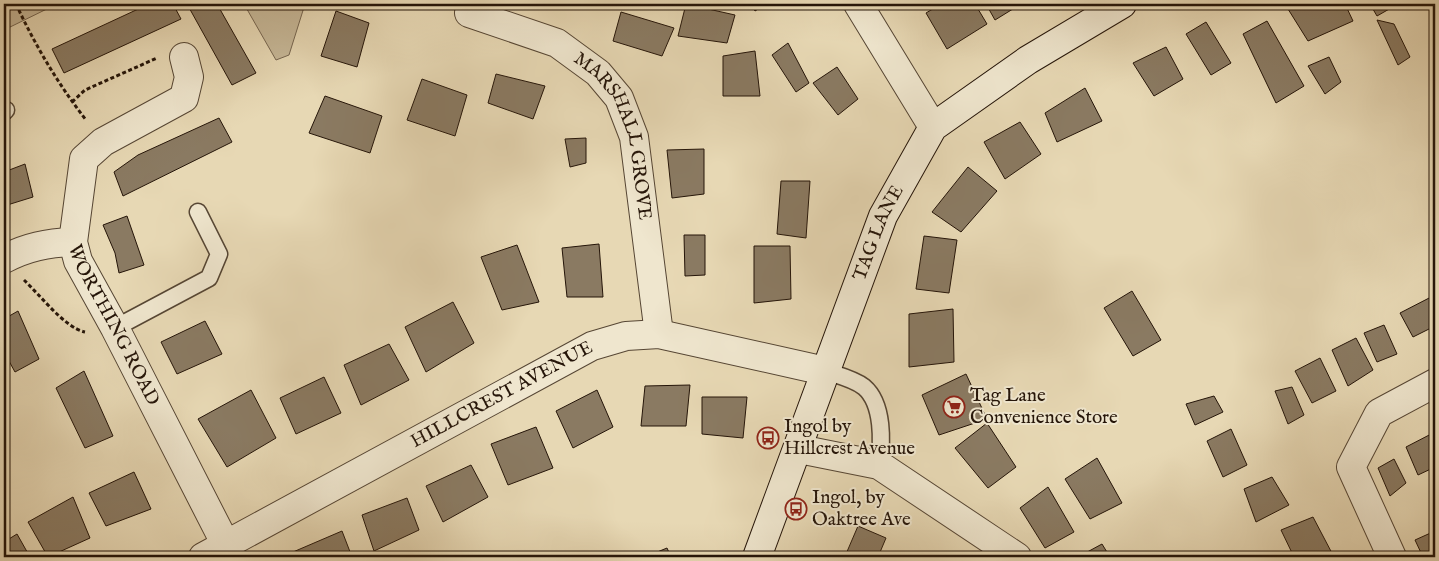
<svg xmlns="http://www.w3.org/2000/svg" width="1439" height="561" font-family="'IM FELL English',serif">
<style>
.green{fill:#c6b797;stroke:#766650}
.building{fill:#8a7a62;stroke:#251509}
.lines{fill:none;stroke-linecap:round;stroke-linejoin:round}
.lane-casing{stroke:#564634;stroke-width:19}
.street-casing{stroke:#564634;stroke-width:30}
.secondary-casing{stroke:#251509;stroke-width:30}
.path{stroke:#251509;stroke-width:3;stroke-dasharray:4 2.5;stroke-linecap:butt}
.lane{stroke:#efe6ce;stroke-width:16}
.street{stroke:#efe6ce;stroke-width:28}
.secondary{stroke:#efe6ce;stroke-width:28}
.labels{text-anchor:middle;dominant-baseline:central;stroke-width:4;stroke-linejoin:round;paint-order:stroke}
.street-label{font-size:19px;fill:#251509;stroke:#efe6ce}
.poi-label{font-size:19px;fill:#251509;stroke:#efe6ce;text-anchor:start}
</style>
<rect width="100%" height="100%" fill="#e7d8b4"/>
<filter id="stains"><feTurbulence type="fractalNoise" baseFrequency=".004" numOctaves="4"/><feColorMatrix values="0 0 0 0 .2 0 0 0 0 .09 0 0 0 0 .02 0 0 0 .5 -.17"/></filter>
<radialGradient id="worn" r=".72"><stop offset=".6" stop-color="#630" stop-opacity="0"/><stop offset="1" stop-color="#630" stop-opacity=".3"/></radialGradient>
<g class="green">
<path d="M4,4H57L4,30Z"/>
<path d="M244,4H305L289,55L276,60Z"/>
</g>
<g class="building">
<path d="M149,4H173L181,19L64,73L52,49Z"/>
<path d="M187,4H217L256,73L232,85Z"/>
<path d="M580,4H599L597,8Z"/>
<path d="M686,4L735,15L727,43L678,36Z"/>
<path d="M751,4H766L755,11Z"/>
<path d="M941,4H975L987,24L947,49L926,13Z"/>
<path d="M986,4H1021L995,20Z"/>
<path d="M1298,4H1345L1353,21L1308,41L1288,9Z"/>
<path d="M1370,4H1398L1377,16Z"/>
<path d="M336,11L369,23L357,67L321,56Z"/>
<path d="M621,12L674,28L662,56L613,41Z"/>
<path d="M1377,20L1394,24L1410,57L1398,65Z"/>
<path d="M1267,21L1304,86L1276,103L1243,34Z"/>
<path d="M1206,22L1231,63L1211,75L1186,34Z"/>
<path d="M788,43L809,83L796,92L772,55Z"/>
<path d="M1166,47L1183,79L1154,96L1133,63Z"/>
<path d="M755,51L760,96H723V56Z"/>
<path d="M1329,57L1341,82L1325,94L1308,66Z"/>
<path d="M837,67L858,99L838,115L813,83Z"/>
<path d="M496,74L545,86L533,119L488,103Z"/>
<path d="M422,79L467,95L455,136L407,120Z"/>
<path d="M1085,88L1102,121L1057,142L1045,113Z"/>
<path d="M325,96L382,116L370,153L309,133Z"/>
<path d="M219,118L232,142L123,196L114,172L138,155Z"/>
<path d="M1020,122L1041,154L1005,179L984,142Z"/>
<path d="M586,138V163L570,167L565,139Z"/>
<path d="M704,149V194L672,198L667,150Z"/>
<path d="M25,164L33,197L4,206V172Z"/>
<path d="M968,167L997,191L961,232L932,212Z"/>
<path d="M781,181H810L806,238L777,234Z"/>
<path d="M127,216L144,265L119,273L115,253L103,225Z"/>
<path d="M684,235H705V275L685,276Z"/>
<path d="M924,236L957,240L949,293L916,289Z"/>
<path d="M599,244L603,297H567L562,248Z"/>
<path d="M517,245L539,302L502,310L481,257Z"/>
<path d="M754,246H790L791,299L754,303Z"/>
<path d="M1132,291L1161,340L1133,356L1104,308Z"/>
<path d="M1433,296L1435,301V326L1413,337L1400,313Z"/>
<path d="M453,302L474,343L426,372L405,327Z"/>
<path d="M953,309L954,362L909,367V314Z"/>
<path d="M18,311L39,359L15,372L4,352V319Z"/>
<path d="M205,321L222,354L177,374L161,342Z"/>
<path d="M1384,325L1397,354L1377,362L1364,333Z"/>
<path d="M1356,338L1373,370L1348,386L1332,350Z"/>
<path d="M389,344L409,380L361,405L344,365Z"/>
<path d="M1320,358L1336,391L1312,403L1295,371Z"/>
<path d="M84,371L113,436L85,448L56,388Z"/>
<path d="M966,374L987,419L939,435L922,395Z"/>
<path d="M324,377L341,413L296,434L280,398Z"/>
<path d="M690,385L686,426H641L645,386Z"/>
<path d="M1292,387L1304,415L1288,424L1275,391Z"/>
<path d="M251,390L276,438L227,467L198,419Z"/>
<path d="M597,390L613,427L573,448L556,411Z"/>
<path d="M1214,396L1223,412L1195,425L1186,404Z"/>
<path d="M702,397H747L743,438L702,434Z"/>
<path d="M987,423L1016,467L988,488L955,448Z"/>
<path d="M536,427L553,468L508,485L491,444Z"/>
<path d="M1231,429L1247,465L1223,477L1207,441Z"/>
<path d="M1435,432V467L1418,475L1406,447Z"/>
<path d="M1097,458L1122,503L1090,519L1065,479Z"/>
<path d="M1394,459L1406,483L1390,496L1378,468Z"/>
<path d="M471,465L488,497L443,522L426,486Z"/>
<path d="M134,472L151,509L106,526L89,493Z"/>
<path d="M1272,477L1289,505L1256,522L1244,489Z"/>
<path d="M1048,487L1074,532L1045,548L1020,508Z"/>
<path d="M73,497L90,538L48,557L28,522Z"/>
<path d="M407,498L419,530L374,551L362,515Z"/>
<path d="M1313,517L1334,557H1294L1281,530Z"/>
<path d="M858,526L886,538L878,557H853L846,554Z"/>
<path d="M342,531L352,557H296L293,552Z"/>
<path d="M1435,531V557H1423L1415,540Z"/>
<path d="M17,534L30,557H4V542Z"/>
<path d="M1102,544L1110,557H1078Z"/>
<path d="M667,548L671,557H645Z"/>
</g>
<g class="lines">
<g class="lane-casing">
<g id="lane">
<path d="M4,112L6,110"/>
<path d="M115,328L209,278L219,254L198,212"/>
<path d="M825,371C837,375 854,379 864,387C884,404 882,443 879,465"/>
</g>
</g>
<g class="street-casing">
<g id="street">
<path d="M858,4L933,127"/>
<path id="s1" d="M469,13L557,43L598,73L619,98L634,137L659,334"/>
<path id="s2" d="M184,57L189,77L184,98L103,142L84,159L73,242L78,261L115,328L226,545"/>
<path d="M4,259C27,247 47,243 73,242"/>
<path d="M799,449L879,465L1017,557"/>
<path id="s3" d="M203,557L592,346L626,336L659,334L825,371"/>
<path d="M1392,557L1351,467L1379,413L1435,383"/>
</g>
</g>
<g class="secondary-casing">
<g id="secondary">
<path id="s4" d="M757,557L883,216L933,127L1028,60L1122,4"/>
</g>
</g>
<g class="path">
<path d="M16,4C35,45 58,84 86,120"/>
<path d="M72,102L85,90L157,58"/>
<path d="M24,280C40,295 65,328 85,332"/>
</g>
<use href="#lane" class="lane"/>
<use href="#street" class="street"/>
<use href="#secondary" class="secondary"/>
</g>
<defs>
<g id="supermarket-ring" transform="scale(1.125)"><circle r="9.5" fill="#efe6ce" stroke="#8f2418" stroke-width="1.5"/><path d="M-6-5.5h2.5l.6 2H6L4.5 2H-2.5L-4.4-4H-6ZM-1.5 3.2a1.3 1.3 0 1 0 .1 0ZM3 3.2a1.3 1.3 0 1 0 .1 0Z" fill="#8f2418"/></g>
<g id="bus-ring" transform="scale(1.125)"><circle r="9.5" fill="#efe6ce" stroke="#8f2418" stroke-width="1.5"/><path d="M-5-6H5V4H4V6H2V4H-2V6H-4V4H-5ZM-3.5-4V0h7V-4ZM-3.5 1.2v1.5H-2V1.2ZM2 1.2v1.5H3.5V1.2Z" fill="#8f2418"/></g>
</defs>
<g fill-rule="evenodd">
<use href="#supermarket-ring" x="954" y="407"/>
<use href="#bus-ring" x="768" y="438"/>
<use href="#bus-ring" x="796" y="509"/>
</g>
<g class="labels">
<g class="street-label">
<text stroke="none"><textPath href="#s1" startOffset="209">MARSHALL GROVE</textPath></text>
<text stroke="none"><textPath href="#s4" startOffset="346">TAG LANE</textPath></text>
<text stroke="none"><textPath href="#s2" startOffset="336">WORTHING ROAD</textPath></text>
<text stroke="none"><textPath href="#s3" startOffset="340">HILLCREST AVENUE</textPath></text>
</g>
<g class="poi-label">
<text x="970" y="396">Tag Lane<tspan x="970" dy="22">Convenience Store</tspan></text>
<text x="784" y="427">Ingol by<tspan x="784" dy="22">Hillcrest Avenue</tspan></text>
<text x="812" y="498">Ingol, by<tspan x="812" dy="22">Oaktree Ave</tspan></text>
</g>
</g>
<rect width="1439" height="561" fill="none" stroke="#e7d8b4" stroke-width="20"/>
<rect x="5" y="5" width="1429" height="551" fill="none" stroke="#251509" stroke-width="2.5"/>
<rect x="10" y="10" width="1419" height="541" fill="none" stroke="#251509"/>
<rect width="100%" height="100%" filter="url(#stains)"/>
<rect width="100%" height="100%" fill="url(#worn)"/>
</svg>
